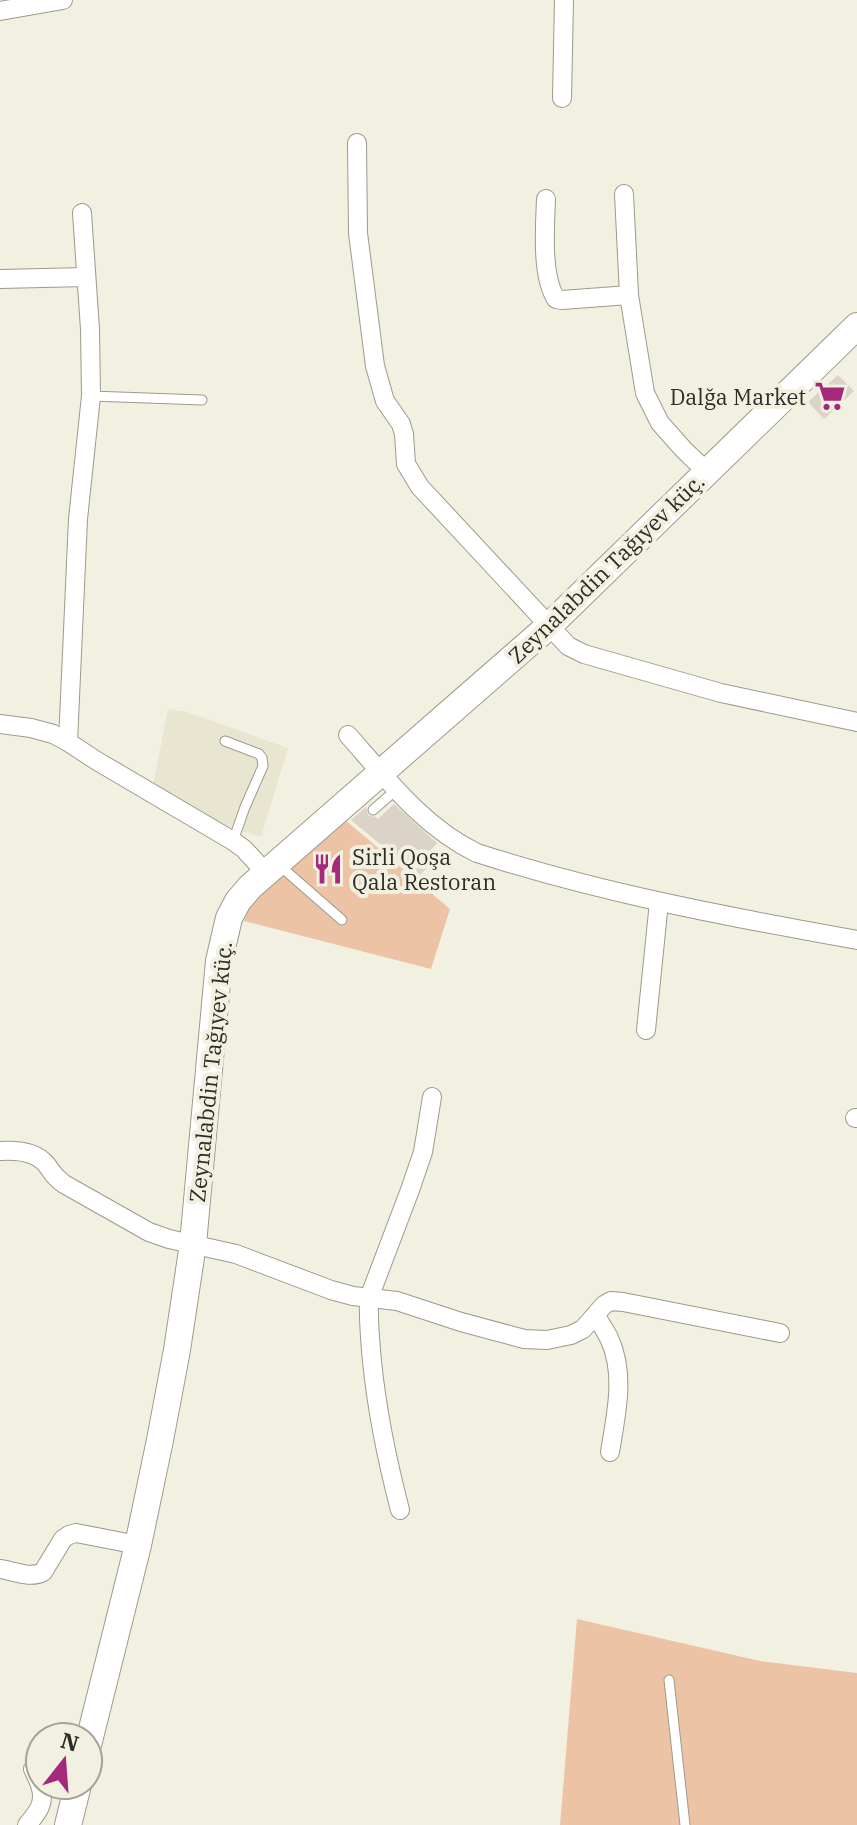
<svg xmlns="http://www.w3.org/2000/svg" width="857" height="1825" font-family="'IBM Plex Serif',serif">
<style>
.built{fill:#e8e6d0}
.green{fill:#edc3a6}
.building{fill:#dbd3c5}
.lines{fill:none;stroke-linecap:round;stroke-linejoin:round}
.lane-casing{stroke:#9b9a8b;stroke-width:11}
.street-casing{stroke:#9b9a8b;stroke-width:20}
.secondary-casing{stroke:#9b9a8b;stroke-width:28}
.lane{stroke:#fff;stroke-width:9}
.street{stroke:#fff;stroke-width:18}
.secondary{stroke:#fff;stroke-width:26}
.labels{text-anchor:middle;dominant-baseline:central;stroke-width:8;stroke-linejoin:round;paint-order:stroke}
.poi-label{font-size:22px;fill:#2d2d27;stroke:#f2f1e1;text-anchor:end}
.street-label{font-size:22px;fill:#2d2d27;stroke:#f2f1e1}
</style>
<rect width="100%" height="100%" fill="#f2f1e1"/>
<path class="built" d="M168,709L187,712L288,748L261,837L220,824L153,785Z"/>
<g class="green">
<path d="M344,819L450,909L431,969L244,921L249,907L258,894Z"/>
<path d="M577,1619L760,1661L857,1673V1825H560Z"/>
</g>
<g class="building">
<path d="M838,375L854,391L824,419L808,402Z"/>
<path d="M394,804L437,843L430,851L437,858L419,876L351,820L366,807L368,815L376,817L378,819Z"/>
</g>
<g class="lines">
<g class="lane-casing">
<g id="lane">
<path d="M91,396L202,400"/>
<path d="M225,741L259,754L262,758L263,766L245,807L233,841"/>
<path d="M373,810L397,789"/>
<path d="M279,865L342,920"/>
<path d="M669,1680L685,1825"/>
</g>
</g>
<g class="street-casing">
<g id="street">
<path d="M0,11L63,0"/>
<path d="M562,98L564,0"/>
<path d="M357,143L358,233L375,366L385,401L401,424L404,434L406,464L420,487L568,646L584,654L721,693L857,722"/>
<path d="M624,194L629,295L645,393L660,423L684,450L707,472"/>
<path d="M546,199C545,227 541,275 556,299L562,300L629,295"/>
<path d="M0,279L86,277"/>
<path d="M0,724L31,728L53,734L68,742L97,761L233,841L244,849L265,872"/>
<path d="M348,735C386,778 424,828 477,853C601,893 729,917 857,940"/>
<path d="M68,742L78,519L91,396L90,329L82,213"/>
<path d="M646,1030L659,902"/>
<path d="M855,1118H857"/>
<path d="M0,1151C15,1150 35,1151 46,1164C53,1173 53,1176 64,1184L149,1232L169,1239L236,1254L331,1290L353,1296L397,1301L461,1322L524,1339L547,1340L571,1335L583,1329L604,1305L611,1301L623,1302L780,1333"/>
<path d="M596,1316C600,1323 605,1330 609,1338C626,1374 616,1414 610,1452"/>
<path d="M400,1510C387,1460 377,1412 372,1361C370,1340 368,1319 369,1298L410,1190L423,1152L432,1097"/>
<path d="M0,1569C15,1571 29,1579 43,1572L63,1539L69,1535L76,1533L138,1545"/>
<path d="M33,1769L40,1784"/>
<path d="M27,1825C38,1812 46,1803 40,1785"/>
</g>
</g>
<g class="secondary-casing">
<g id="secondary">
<path d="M88,1745L138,1545L160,1440L177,1350L193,1244L219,961L229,918L238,901L250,887L550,625L857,326"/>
<path d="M68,1825L78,1785"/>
</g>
</g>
<use href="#lane" class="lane"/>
<use href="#street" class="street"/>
<use href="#secondary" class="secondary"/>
</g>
<defs>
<g id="supermarket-bare" transform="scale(2.4)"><path d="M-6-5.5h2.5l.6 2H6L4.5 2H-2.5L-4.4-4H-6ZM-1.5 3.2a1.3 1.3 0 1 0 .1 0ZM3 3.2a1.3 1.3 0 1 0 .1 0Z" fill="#a5287a" stroke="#f2f1e1" stroke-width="2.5" paint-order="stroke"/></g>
<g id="restaurant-bare" transform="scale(2.4)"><path d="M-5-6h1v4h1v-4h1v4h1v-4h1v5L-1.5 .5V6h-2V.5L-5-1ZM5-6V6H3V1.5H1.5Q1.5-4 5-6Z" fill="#a5287a" stroke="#f2f1e1" stroke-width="2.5" paint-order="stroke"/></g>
</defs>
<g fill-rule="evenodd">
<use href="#supermarket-bare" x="830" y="396"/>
<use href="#restaurant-bare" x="328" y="869"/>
</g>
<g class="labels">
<g class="poi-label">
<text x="806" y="396">Dalğa Market</text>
<text x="352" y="856" text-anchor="start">Sirli Qoşa<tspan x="352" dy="25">Qala Restoran</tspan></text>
</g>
<g class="street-label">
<text transform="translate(606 568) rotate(-44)">Zeynalabdin Tağıyev küç.</text>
<text transform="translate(210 1072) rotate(-84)">Zeynalabdin Tağıyev küç.</text>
</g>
</g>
<g transform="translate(64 1761) rotate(17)"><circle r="38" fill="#f2f1e1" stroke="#a3a397" stroke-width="2"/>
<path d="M0-6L14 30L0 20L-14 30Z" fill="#a5287a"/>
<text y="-12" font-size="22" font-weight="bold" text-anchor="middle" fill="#2d2d27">N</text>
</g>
</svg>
